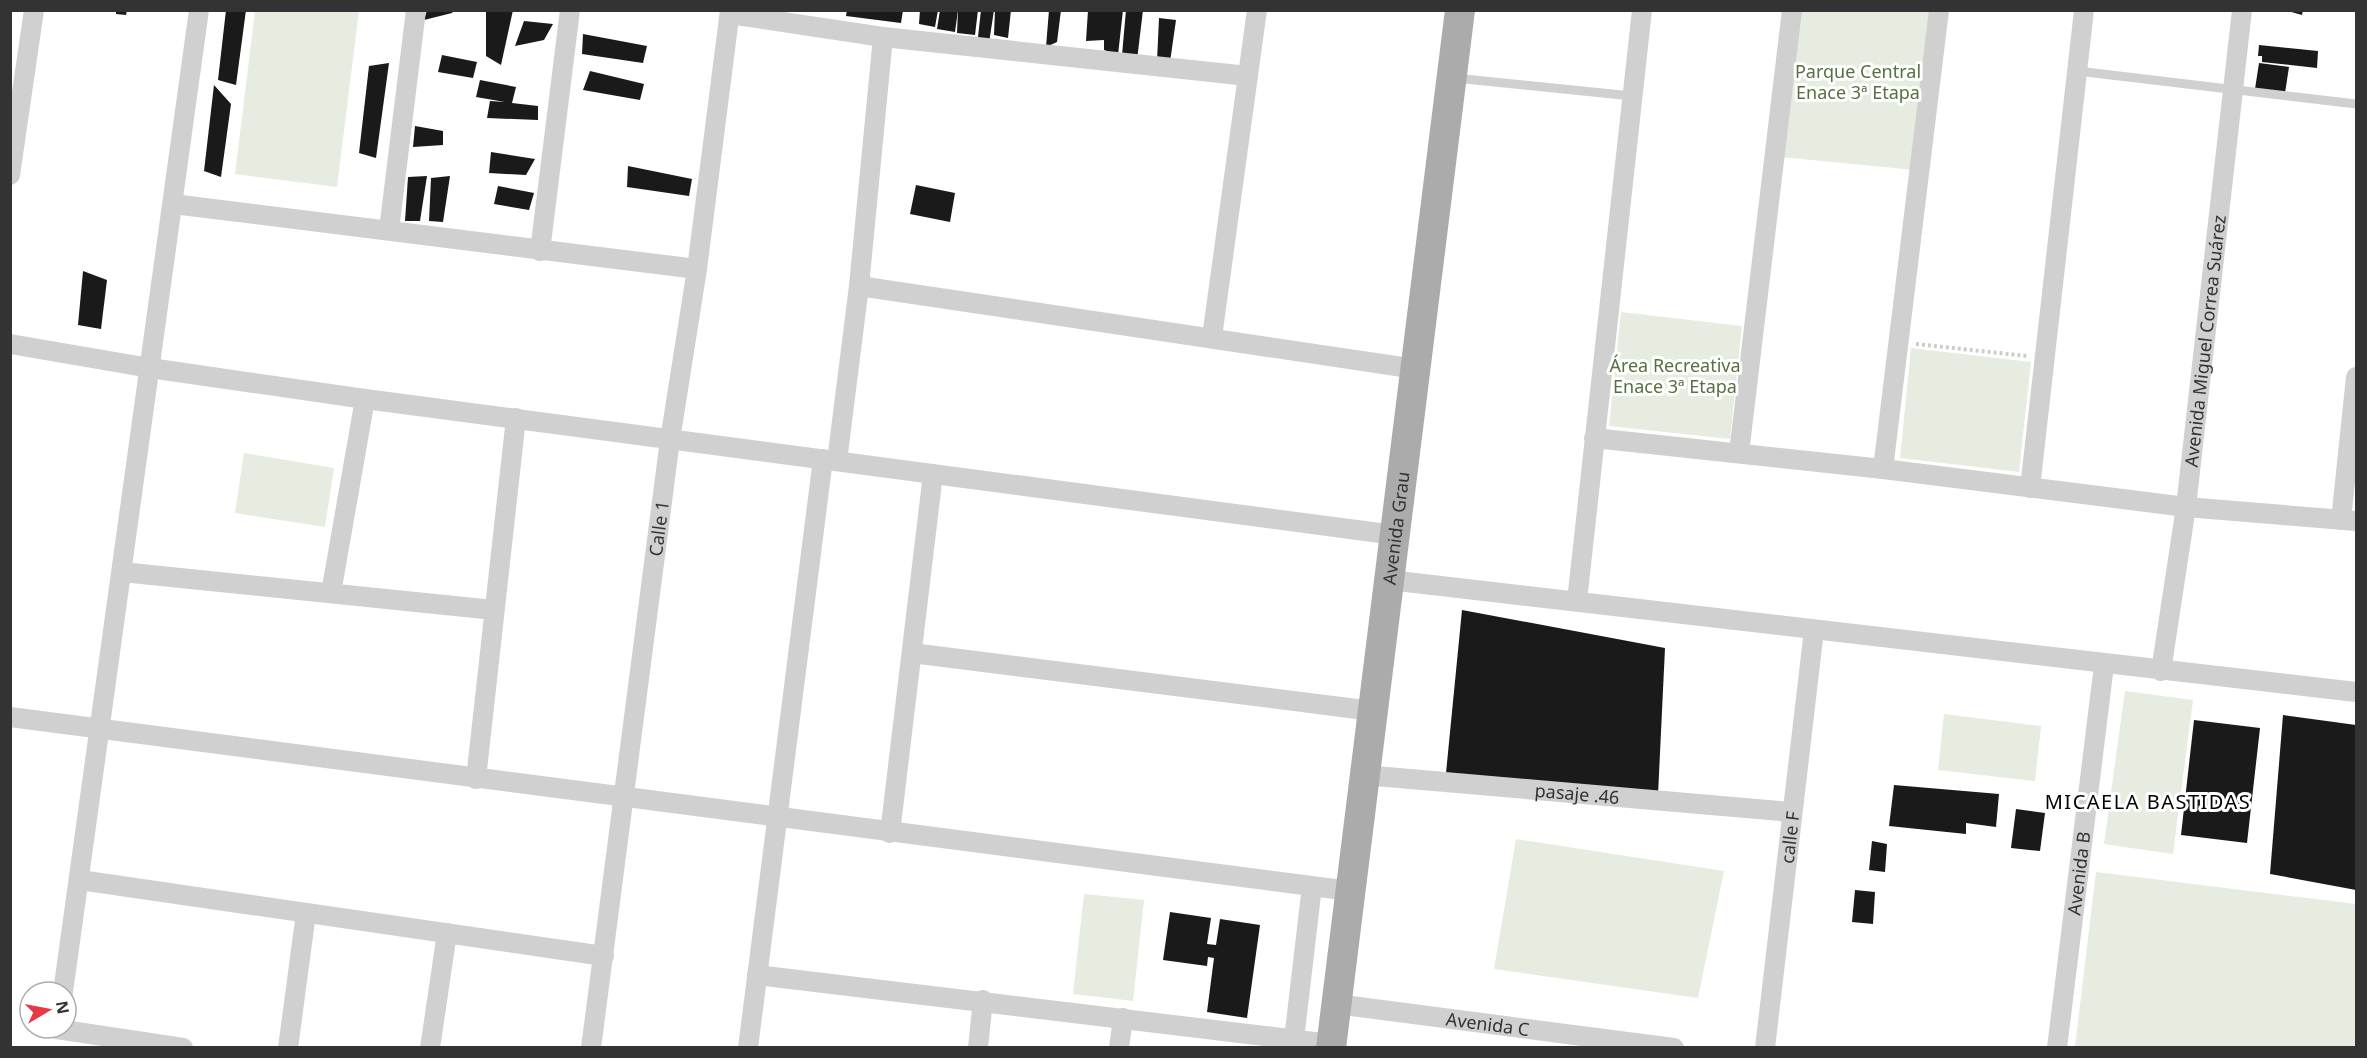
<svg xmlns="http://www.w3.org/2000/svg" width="2367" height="1058" font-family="'Noto Sans',sans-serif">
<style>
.green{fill:#e6ecdf}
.building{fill:#1a1a1a}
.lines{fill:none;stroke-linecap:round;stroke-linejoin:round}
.path{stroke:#cdcdcd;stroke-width:4;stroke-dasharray:3 3;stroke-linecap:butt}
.service{stroke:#d0d0d0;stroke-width:9}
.minor{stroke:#d0d0d0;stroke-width:20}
.primary{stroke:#ababab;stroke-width:30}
.labels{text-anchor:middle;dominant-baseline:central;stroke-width:6;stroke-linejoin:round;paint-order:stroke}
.park-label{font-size:18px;fill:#56703f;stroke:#fff}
.street-label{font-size:18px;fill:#333;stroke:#fff}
.neighbourhood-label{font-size:20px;letter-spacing:1.5px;fill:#000;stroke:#fff}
</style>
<rect width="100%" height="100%" fill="#fff"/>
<g class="green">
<path d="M255,11H359L337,187L235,174Z"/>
<path d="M1796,11H1938L1915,170L1781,157Z"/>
<path d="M1621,312L1742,326L1730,439L1609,426Z"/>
<path d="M1911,348L2031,362L2019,472L1900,458Z"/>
<path d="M244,453L334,468L325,527L235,513Z"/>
<path d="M2125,691L2193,700L2173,854L2104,844Z"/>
<path d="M1944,714L2041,726L2035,781L1938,770Z"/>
<path d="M1516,839L1724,871L1698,998L1494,969Z"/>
<path d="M2096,872L2356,904V1047H2075Z"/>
<path d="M1084,894L1144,900L1133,1001L1073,994Z"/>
</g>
<g class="building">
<path d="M116,10H127L126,15L116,14Z"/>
<path d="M226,10H246L236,85L218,80Z"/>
<path d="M427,10H454L452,13L424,20Z"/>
<path d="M486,10H513L501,65L486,56Z"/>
<path d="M847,10H903L901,23L846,16Z"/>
<path d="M920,10H938L935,27L919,24Z"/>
<path d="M940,10H958L955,32L937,29Z"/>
<path d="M958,10H978L975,35L957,33Z"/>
<path d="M981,10H994L989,43L978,37Z"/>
<path d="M995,10H1011L1008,38L994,35Z"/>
<path d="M1049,10H1061L1057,42L1046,47Z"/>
<path d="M1088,10H1123L1118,55L1104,50V40L1086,41Z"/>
<path d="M1126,10H1143L1137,60L1122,55Z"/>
<path d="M2284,10H2303L2302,15Z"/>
<path d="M1159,18L1176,20L1170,62L1157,61Z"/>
<path d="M524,21L553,24L544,40L515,46Z"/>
<path d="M583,34L647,46L643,63L582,54Z"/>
<path d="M2259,45L2318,51L2317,68L2262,62V56H2258Z"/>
<path d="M442,55L477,62L473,78L438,72Z"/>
<path d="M389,63L376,158L359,153L369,66Z"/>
<path d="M2259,63L2289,67L2285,93L2255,89Z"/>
<path d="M590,71L644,84L640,100L583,90Z"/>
<path d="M480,80L516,87L512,103L538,106V120L487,118L490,101L505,102L476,97Z"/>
<path d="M214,85L231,104L221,177L204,171Z"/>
<path d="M415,126L443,131V145L413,147Z"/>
<path d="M491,152L535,159L526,175L489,173Z"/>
<path d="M628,166L692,179L689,196L627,187Z"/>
<path d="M427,176L420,221H405L408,177Z"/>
<path d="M450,176L443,222L429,221L431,178Z"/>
<path d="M916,185L955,193L950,222L910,214Z"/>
<path d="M498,186L534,193L529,210L494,204Z"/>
<path d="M83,271L107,280L101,329L78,325Z"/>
<path d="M1462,610L1665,648L1658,795L1446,773Z"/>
<path d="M2283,715L2356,725V890L2270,874Z"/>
<path d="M2194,720L2260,728L2247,843L2181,835Z"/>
<path d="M1894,785L1999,794L1996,827L1966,823V834L1889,826Z"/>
<path d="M2016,809L2045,813L2040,851L2011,848Z"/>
<path d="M1872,841L1887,844L1885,872L1869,870Z"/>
<path d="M1855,890L1875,892L1873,924L1852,922Z"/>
<path d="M1170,912L1211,918L1207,944L1216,945L1220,919L1260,925L1247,1018L1207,1012L1214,958L1208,957L1207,966L1163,960Z"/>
</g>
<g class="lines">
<path class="path" d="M1916,344L2027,356"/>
<g class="service">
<path d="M2077,71L2356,104"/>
<path d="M1455,78L1632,96"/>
</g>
<g class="minor">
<path d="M730,14L883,37L1248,76"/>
<path d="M10,175L34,10"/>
<path d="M173,204L697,269"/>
<path d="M389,230L416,10"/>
<path d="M540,251L570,10"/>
<path d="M859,286L1416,369"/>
<path d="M1212,337L1257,10"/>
<path d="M10,344L150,368L365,399L1395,535"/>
<path d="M1594,438L1883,469L2186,507L2356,521"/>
<path d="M1739,453L1792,10"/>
<path d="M837,461L859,286L883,37"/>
<path d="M1883,469L1939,10"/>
<path d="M2030,488L2084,10"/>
<path d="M2341,520L2356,377"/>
<path d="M122,572L494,610"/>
<path d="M1389,580L2356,692"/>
<path d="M331,593L365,399"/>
<path d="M1577,601L1642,10"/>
<path d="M912,653L1373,711"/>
<path id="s1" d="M2161,671L2186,507L2242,10"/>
<path d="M10,717L1350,891"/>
<path id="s2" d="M1364,775L1791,812"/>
<path d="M476,779L516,418"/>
<path d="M890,833L933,474"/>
<path d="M80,880L604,956"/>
<path d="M757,975L1331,1044"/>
<path d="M63,992L199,10"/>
<path id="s3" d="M1336,1004L1674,1048"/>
<path d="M57,1029L183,1048"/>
<path d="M288,1048L306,913"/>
<path d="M430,1048L447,933"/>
<path id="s4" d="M591,1048L670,440L697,269L730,10"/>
<path d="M748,1048L823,459"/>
<path d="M978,1048L983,1000"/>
<path d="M1119,1048L1123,1018"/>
<path d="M1293,1048L1312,886"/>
<path id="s5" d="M1765,1048L1814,630"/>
<path id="s6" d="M2057,1048L2104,665"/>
</g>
<path class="primary" id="s7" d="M1331,1048L1460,10"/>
</g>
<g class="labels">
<g class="park-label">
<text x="1858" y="71">Parque Central<tspan x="1858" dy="21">Enace 3ª Etapa</tspan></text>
<text x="1675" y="365">Área Recreativa<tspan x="1675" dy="21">Enace 3ª Etapa</tspan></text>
</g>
<g class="street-label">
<text stroke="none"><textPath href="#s1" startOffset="333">Avenida Miguel Correa Suárez</textPath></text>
<text stroke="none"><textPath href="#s4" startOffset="524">Calle 1</textPath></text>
<text stroke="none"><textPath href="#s7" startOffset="524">Avenida Grau</textPath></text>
<text stroke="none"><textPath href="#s2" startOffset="214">pasaje .46</textPath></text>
<text stroke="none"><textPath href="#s5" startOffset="212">calle F</textPath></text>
<text stroke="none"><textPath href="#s6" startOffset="176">Avenida B</textPath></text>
<text stroke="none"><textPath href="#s3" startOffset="153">Avenida C</textPath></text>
</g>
<g class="neighbourhood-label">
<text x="2148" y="801">MICAELA BASTIDAS</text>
</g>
</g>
<rect width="2367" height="1058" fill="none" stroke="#333333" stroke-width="24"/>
<g transform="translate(48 1010) rotate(80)"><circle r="28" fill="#ffffff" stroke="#adadad" stroke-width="1.5"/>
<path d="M0-4.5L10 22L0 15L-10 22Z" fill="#e63946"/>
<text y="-9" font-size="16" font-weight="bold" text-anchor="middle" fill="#333333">N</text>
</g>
</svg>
